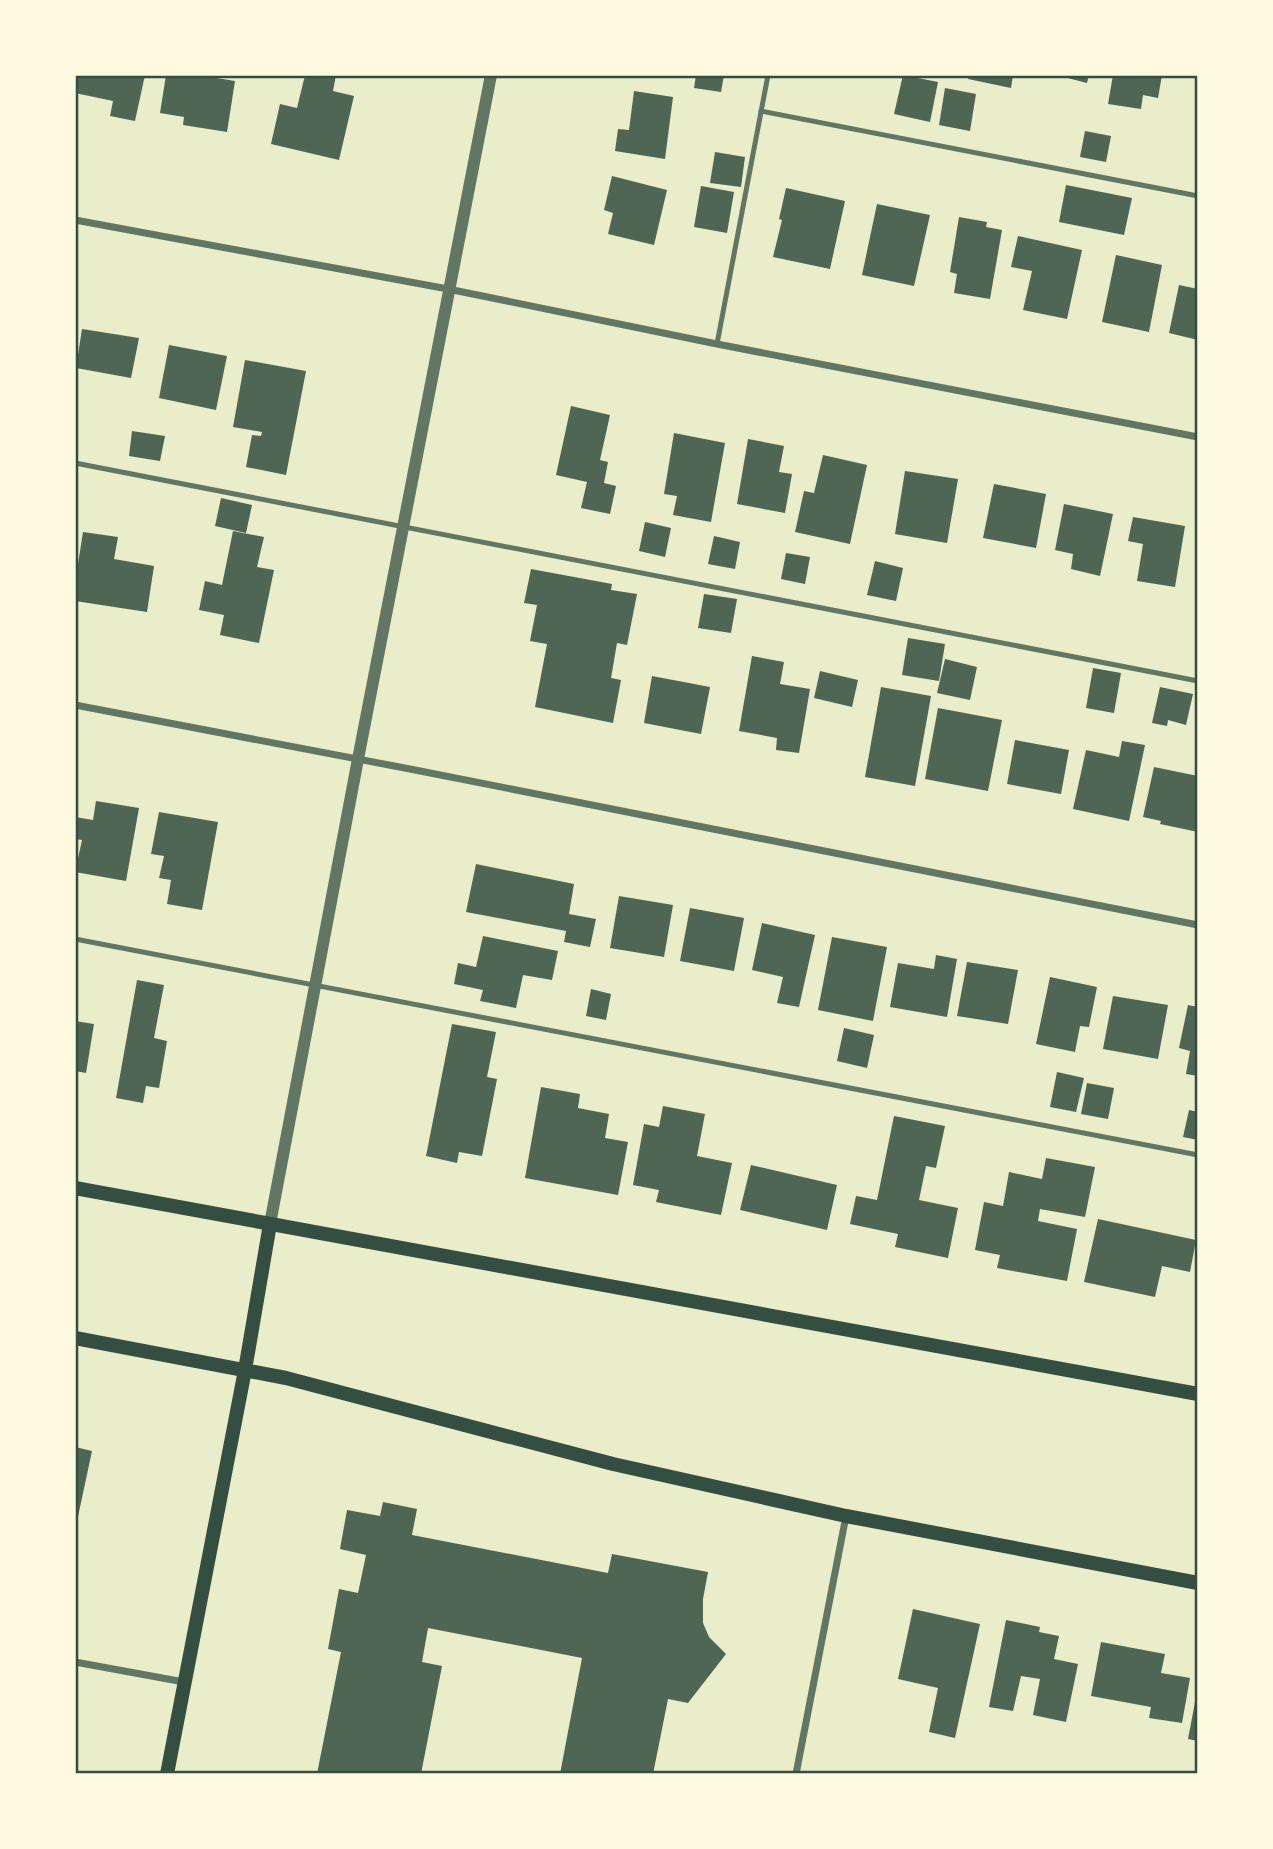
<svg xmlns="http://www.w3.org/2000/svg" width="1273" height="1849" font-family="'Fira Sans',sans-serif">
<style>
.building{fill:#4f6655}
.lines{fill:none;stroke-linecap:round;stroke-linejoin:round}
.service{stroke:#617663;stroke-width:5}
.minor{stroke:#617663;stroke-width:7}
.tertiary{stroke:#617663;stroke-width:12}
.secondary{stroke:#344e41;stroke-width:14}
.neatline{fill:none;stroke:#344e41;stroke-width:2.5}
</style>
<rect width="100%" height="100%" fill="#e9edc9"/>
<g class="building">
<path d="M75,75H145L135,121L110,116L113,101L75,93Z"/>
<path d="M166,75H198L235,81L227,132L183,125L184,117L160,113Z"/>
<path d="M305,75H336L333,91L354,96L339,160L271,144L280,104L297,108Z"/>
<path d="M696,75H724L721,92L694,88Z"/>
<path d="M903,75L938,82L930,122L894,114Z"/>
<path d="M969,75H1013L1011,88L968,79Z"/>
<path d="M1056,75H1089L1087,83Z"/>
<path d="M1113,75H1162L1158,98L1143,95L1141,109L1108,104Z"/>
<path d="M945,88L976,94L970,131L939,125Z"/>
<path d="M634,91L673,97L665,159L615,151L618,129L629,130Z"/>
<path d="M1085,131L1111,136L1106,162L1080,157Z"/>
<path d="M715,152L745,157L741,187L710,183Z"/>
<path d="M612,176L667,190L654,245L608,234L613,213L604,210Z"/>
<path d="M1066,185L1132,198L1124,235L1059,222Z"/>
<path d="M701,186L734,192L727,233L694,227Z"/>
<path d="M786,188L845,201L830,269L773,257L782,220L779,219Z"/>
<path d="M877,204L930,215L914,286L862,275Z"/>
<path d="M959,217L987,222L986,227L1002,230L990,299L954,293L957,274L950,272Z"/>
<path d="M1018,236L1082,250L1067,319L1023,310L1032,271L1011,267Z"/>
<path d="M1116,255L1162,265L1149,332L1102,322Z"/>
<path d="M1179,285L1198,289V340L1169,333Z"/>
<path d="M82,329L139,338L131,378L76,368Z"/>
<path d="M169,345L227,356L216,410L159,398Z"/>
<path d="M245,360L306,371L286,475L246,467L252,435L261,436L262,432L233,427Z"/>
<path d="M571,406L610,415L600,460L608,462L604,483L616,486L610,514L581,508L587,482L556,475Z"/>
<path d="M132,431L165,436L160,461L129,456Z"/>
<path d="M674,433L725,443L711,522L673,515L677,496L664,494Z"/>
<path d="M748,439L784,446L779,472L792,474L785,513L737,504Z"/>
<path d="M823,455L867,465L850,544L795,532L804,491L814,493Z"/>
<path d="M905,471L958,479L947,543L895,534Z"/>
<path d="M994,484L1046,494L1036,548L983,538Z"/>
<path d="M221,498L252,505L246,533L215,526Z"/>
<path d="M1064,504L1113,514L1100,576L1071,569L1073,554L1055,550Z"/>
<path d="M1133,517L1185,526L1175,587L1137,581L1143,544L1128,541Z"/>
<path d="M645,522L671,528L665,557L639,551Z"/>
<path d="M233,531L264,537L257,567L274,570L259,643L220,635L224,615L199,610L205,581L222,585Z"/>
<path d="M83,532L118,537L114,559L154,566L147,612L75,601V583Z"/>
<path d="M714,536L740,542L735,569L708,564Z"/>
<path d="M786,553L810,557L805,584L781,579Z"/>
<path d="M875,561L903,568L896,601L867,595Z"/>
<path d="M531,569L612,584L611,590L637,594L627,645L617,643L611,678L621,680L613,723L535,707L547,644L530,641L537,605L524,603Z"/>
<path d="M704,594L737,599L731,633L698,628Z"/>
<path d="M908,638L945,644L939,681L902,675Z"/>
<path d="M752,656L784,662L780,684L810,689L799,753L776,750L777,738L739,731Z"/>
<path d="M945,659L977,667L970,700L937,693Z"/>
<path d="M1093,668L1121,673L1114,713L1086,708Z"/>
<path d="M820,671L858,680L852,707L814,698Z"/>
<path d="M652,676L710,687L701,734L644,723Z"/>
<path d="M881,687L931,696L915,786L865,777Z"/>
<path d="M1160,687L1193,694L1186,725L1168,720L1167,726L1152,723Z"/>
<path d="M938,708L1002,720L988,791L925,779Z"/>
<path d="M1015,740L1069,750L1061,794L1007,784Z"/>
<path d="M1122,741L1145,745L1129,821L1073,809L1086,750L1119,757Z"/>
<path d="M1154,767L1198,776V832L1160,824L1161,821L1143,817Z"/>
<path d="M96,801L139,808L126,881L75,872L82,840L75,839V817L93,820Z"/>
<path d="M159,812L218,822L202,910L167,904L171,880L159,878L164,856L151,854Z"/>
<path d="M476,864L574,884L569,914L596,919L590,947L564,942L566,931L466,912Z"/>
<path d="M619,896L673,905L664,957L610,948Z"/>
<path d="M690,908L744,918L734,971L680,961Z"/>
<path d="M762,923L815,935L799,1007L777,1003L783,977L752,970Z"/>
<path d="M483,936L558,951L552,980L523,975L516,1008L480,1001L483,990L454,984L458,963L476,967Z"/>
<path d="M832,937L887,947L873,1021L818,1010Z"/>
<path d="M936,955L957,959L947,1017L890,1007L898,963L934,969Z"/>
<path d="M967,962L1018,970L1008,1024L957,1016Z"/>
<path d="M1050,977L1097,987L1089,1027L1080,1026L1075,1052L1036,1044Z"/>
<path d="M137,980L164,985L154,1038L167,1041L159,1088L146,1086L143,1103L116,1098Z"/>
<path d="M591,989L611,994L606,1020L586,1016Z"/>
<path d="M1113,996L1168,1005L1158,1059L1103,1049Z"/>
<path d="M1188,1005L1198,1007V1076L1186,1074L1190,1051L1179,1048Z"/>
<path d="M75,1021L94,1024L86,1073L75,1071Z"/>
<path d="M452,1024L496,1032L487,1077L497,1079L482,1156L459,1152L457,1163L426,1156Z"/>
<path d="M844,1028L874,1035L867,1068L837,1061Z"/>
<path d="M1057,1072L1084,1078L1076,1112L1050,1107Z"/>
<path d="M1087,1083L1114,1088L1108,1119L1081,1114Z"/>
<path d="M541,1087L580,1094L578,1108L609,1114L605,1138L628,1142L618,1195L525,1178Z"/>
<path d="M663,1106L705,1114L697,1156L732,1163L721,1215L656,1202L659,1190L633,1185L644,1124L659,1127Z"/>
<path d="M1189,1110L1198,1112V1140L1183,1137Z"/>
<path d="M894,1116L945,1126L936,1168L926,1166L919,1200L958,1208L948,1258L895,1247L898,1234L850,1224L856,1196L877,1200Z"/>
<path d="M1046,1158L1095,1167L1085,1217L1040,1209L1038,1221L1077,1229L1067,1281L997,1268L1000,1255L975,1250L984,1202L1003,1206L1009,1172L1042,1179Z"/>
<path d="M751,1165L837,1185L827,1230L740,1210Z"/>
<path d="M1098,1219L1196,1240L1190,1272L1162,1266L1155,1297L1084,1282Z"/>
<path d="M75,1447L92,1451L76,1526L75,1525Z"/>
<path d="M383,1502L417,1509L412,1535L608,1573L612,1554L708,1572L703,1599V1623L709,1637L726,1654L688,1703L668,1699L653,1774H560L582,1658L428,1628L422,1662L442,1666L421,1774H317L341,1652L328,1649L339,1589L358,1593L366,1555L340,1549L347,1510L380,1516Z"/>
<path d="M913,1609L980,1624L955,1738L929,1732L938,1688L898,1679Z"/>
<path d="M1006,1620L1040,1627L1039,1632L1059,1636L1054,1659L1078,1664L1066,1722L1033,1715L1040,1679L1021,1676L1013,1711L989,1707Z"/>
<path d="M1101,1642L1165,1654L1161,1673L1190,1678L1182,1723L1149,1718L1151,1707L1091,1696Z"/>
<path d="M1196,1697H1198V1741L1188,1739Z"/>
</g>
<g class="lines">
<g class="service">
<path d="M761,111L1198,196"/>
<path d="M717,344L768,75"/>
<path d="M75,463L1198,681"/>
<path d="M75,939L1198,1155"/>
</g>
<g class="minor">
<path d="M75,220L448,289L717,344L1198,437"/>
<path d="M75,705L410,769L1198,925"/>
<path d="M75,1662L184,1682"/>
<path d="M796,1774L846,1516"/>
</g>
<path class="tertiary" d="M270,1224L358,759L491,75"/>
<g class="secondary">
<path d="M75,1188L1198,1394"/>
<path d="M75,1338L286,1378L613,1464L846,1516L1198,1583"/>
<path d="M167,1774L245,1370L270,1224"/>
</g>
</g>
<rect width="1273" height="1849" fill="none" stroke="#fefae0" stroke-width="154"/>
<rect x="77" y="77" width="1119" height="1695" class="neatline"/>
</svg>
